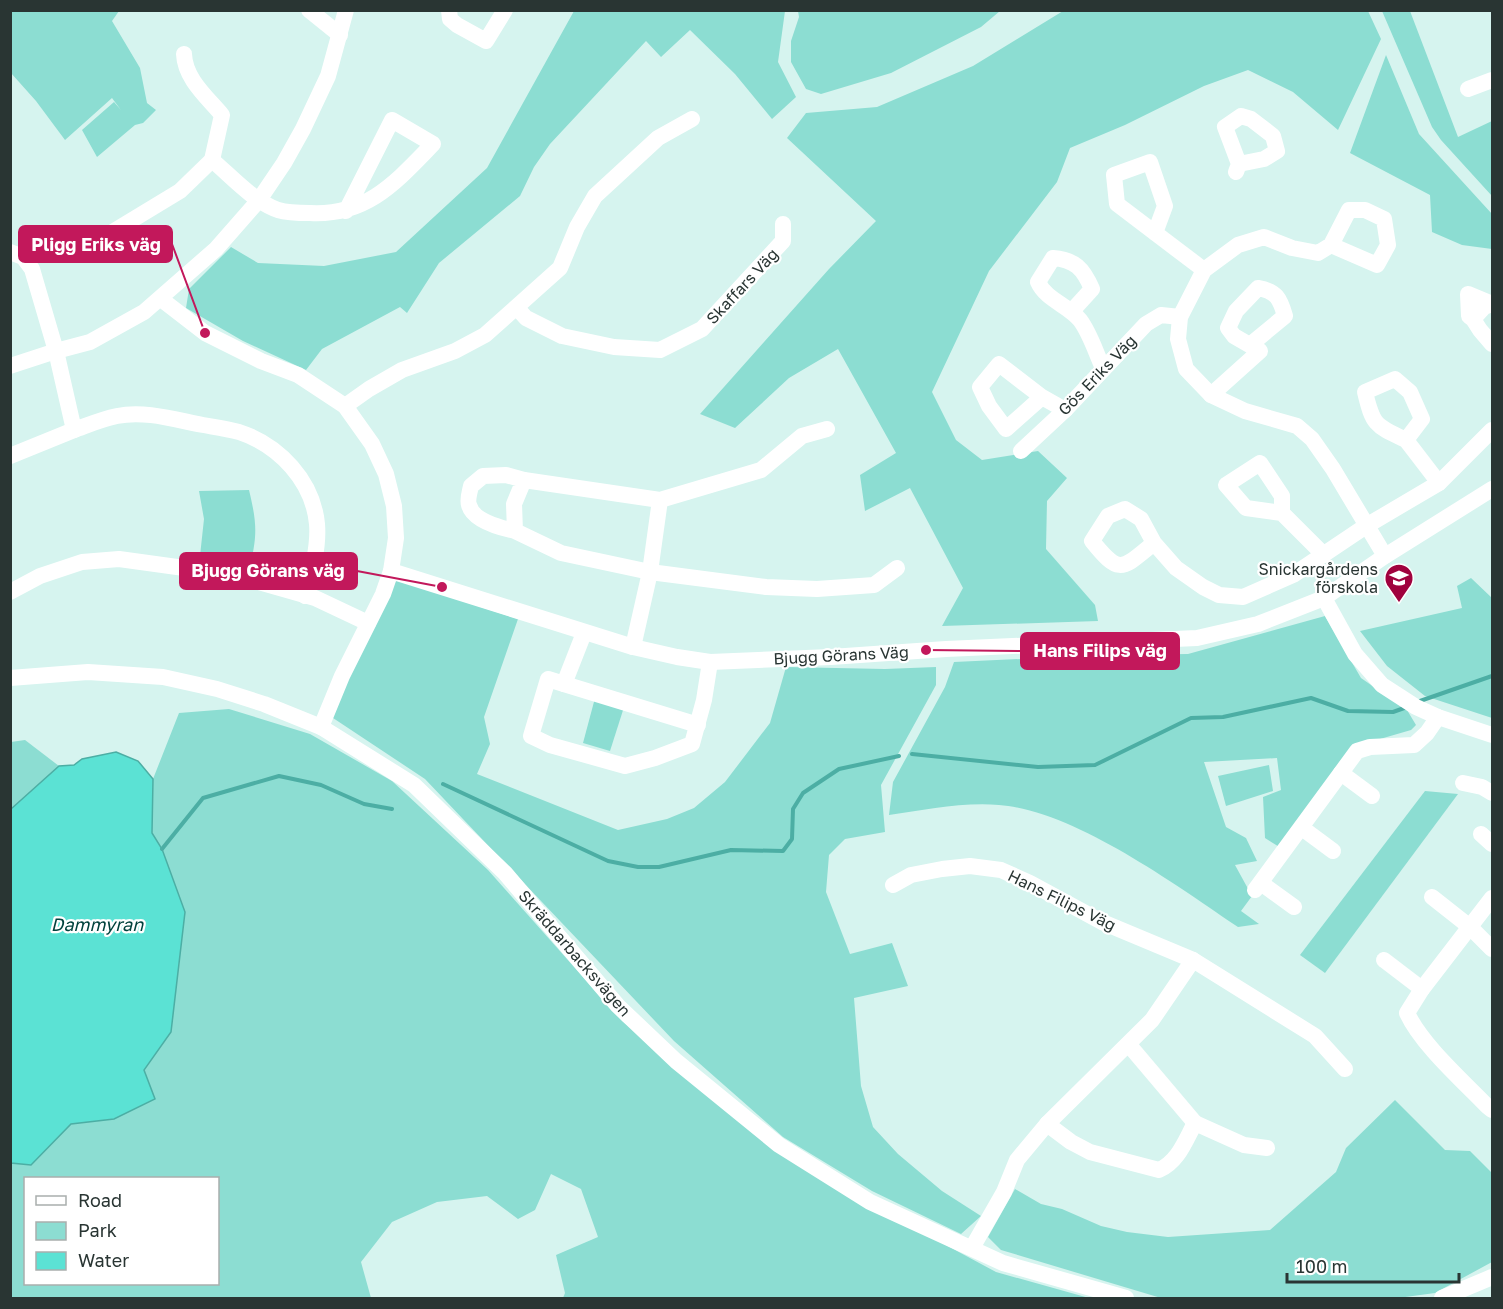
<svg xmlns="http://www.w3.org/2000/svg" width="1503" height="1309" font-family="'Golos Text',sans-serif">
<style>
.green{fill:#8cddd2;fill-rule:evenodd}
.water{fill:#5be2d4;stroke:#4caea4;stroke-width:1.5}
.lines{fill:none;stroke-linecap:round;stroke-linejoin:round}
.stream{stroke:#4caea4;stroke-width:4}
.minor{stroke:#fff;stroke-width:16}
.labels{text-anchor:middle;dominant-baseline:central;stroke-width:4.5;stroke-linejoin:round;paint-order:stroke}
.street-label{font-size:16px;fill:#293533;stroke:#fff}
.poi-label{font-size:16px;fill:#293533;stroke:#fff;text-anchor:end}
.water-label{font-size:18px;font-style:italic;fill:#01423d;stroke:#fff}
.leader{fill:none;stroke:#c2185b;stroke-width:2}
.callout-dot{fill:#c2185b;stroke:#fff;stroke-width:2}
.callout{fill:#c2185b;stroke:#c2185b;stroke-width:2}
.callout-label{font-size:18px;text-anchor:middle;font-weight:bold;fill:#fff}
</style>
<rect width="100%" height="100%" fill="#d6f4ef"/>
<g class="green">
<path d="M11,10L119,11L112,21L140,68L147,103L156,110L143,123L135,125L97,157L82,130L114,102L121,110L112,98L65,140L36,101L11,73Z"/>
<path d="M574,11H785L778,62L796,97L772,119L735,74L690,30L661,57L646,41L550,144L534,167L520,196L439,263L407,313L400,307L322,349L306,370L243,341L186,308L189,289L231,247L258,263L324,266L396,252L487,168Z"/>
<path d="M798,11V10L1000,11L981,27L891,73L821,94L806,89L791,62V41L799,17Z"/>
<path d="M1063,11H1368L1381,39L1338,130L1293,92L1248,70L1204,86L1125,125L1070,148L1057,182L989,271L932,392L956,440L982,460L1038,451L1067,478L1047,501L1046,549L1095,605L1098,621L942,626L963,588L910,488L865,511L860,475L896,453L838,349L789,378L735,428L700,414L829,269L876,221L787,138L806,113L877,107L973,66Z"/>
<path d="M1382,11H1410L1458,137L1492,121V196L1441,140L1432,127Z"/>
<path d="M1386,55L1419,134L1492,214V249L1462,245L1432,232L1430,195L1350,153Z"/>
<path d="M249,490C258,527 257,538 248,574L199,565L204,519L199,491Z"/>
<path d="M1471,578L1492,598V718L1425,696L1387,666L1360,631L1462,608L1457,586Z"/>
<path d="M395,579L518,619L484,717L490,744L477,774L618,830L667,819L694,808L725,782L770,723L786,667L885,669L936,667V685L881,785L885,832L845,839L829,855L826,892L850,954L892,943L908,986L854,998L861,1086L873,1127L898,1154L942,1191L981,1216L961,1234L872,1191L783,1137L674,1041L425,779L330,716Z"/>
<path d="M1325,616L1361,678L1407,710L1416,725L1411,730L1356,746L1281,848L1265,838L1263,797L1281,790L1277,758L1204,762L1226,827L1246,838L1257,861L1235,865L1252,896L1241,911L1259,924L1238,927C1176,885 1073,810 999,805C962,802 925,810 889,815L893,782L945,687L954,662L1107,655L1188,654Z"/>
<path d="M595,698L625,704L610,751L583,743Z"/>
<path d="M229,709L310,734L392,781L488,870L622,1021L797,1165L996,1272L1089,1298H563L565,1293L556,1255L598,1237L581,1189L551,1174L535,1210L518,1219L487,1196L437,1202L392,1222L361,1262L371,1298H11L10,1163L31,1165L71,1124L114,1119L144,1070L171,1032L162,849L152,833L153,779L179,713ZM26,1178H218V1284H26Z"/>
<path d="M25,740L59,766L11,809V742Z"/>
<path d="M1269,765L1273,791L1226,806L1218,776Z"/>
<path d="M1425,791L1458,794L1325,973L1300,955Z"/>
<path d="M1395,1100L1445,1150L1470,1151L1492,1173V1262L1435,1293L1398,1298H1161L1001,1250L988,1237L1015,1189L1041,1204L1062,1209L1101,1226L1127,1232L1168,1237L1270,1230L1336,1172L1346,1148Z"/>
</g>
<path class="water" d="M116,752L138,761L153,779L152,833L162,849L185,912L171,1032L144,1070L155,1099L114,1119L71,1124L31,1165L11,1163V809L59,766L74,765L82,759Z"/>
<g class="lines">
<g class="stream">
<path d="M1420,701L1492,676"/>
<path d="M912,754L1038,767L1095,765L1191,718L1223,717L1311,698L1348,711L1393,712L1407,707"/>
<path d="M443,784L608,861L638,867H659L731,850L783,851L792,839L793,809L803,793L839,769L899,756"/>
<path d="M162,849L203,798L279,776L321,785L364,804L392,809"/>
</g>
<g class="minor">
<path d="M309,10L340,35"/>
<path d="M449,10L450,19L457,25L486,41L505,10"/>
<path d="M184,54C185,79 207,97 222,115L212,160C232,177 253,201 278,210C288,213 300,213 310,213C367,216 396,182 433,144L392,120L346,211"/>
<path d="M1468,89L1492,80"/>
<path d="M1236,172L1239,164L1225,127L1241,116L1251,119L1273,136L1277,151L1264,159L1239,164"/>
<path d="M114,231L180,191L212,160"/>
<path d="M1155,233L1165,206L1150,162L1114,175L1117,204L1204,270"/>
<path d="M1331,245L1349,210H1365L1384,219L1388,245L1377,265L1331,245L1318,253L1292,248L1264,237L1238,245L1204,270L1180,317L1178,339L1186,369L1211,395L1245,411L1297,426L1312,439L1333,469L1385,556"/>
<path d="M10,252L23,257L32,269L56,351L74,430C88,425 102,419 117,416C145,410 176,420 203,425C214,427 227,429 239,432C279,445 313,481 317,524C319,547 312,573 305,596"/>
<path d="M161,299L205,333L261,361L298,375L345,406L372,444L386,474L394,506L396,538L391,571L383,594L342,676L321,727"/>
<path d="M1492,304L1484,307L1473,319L1480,330L1492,344"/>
<path d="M517,308L526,318L562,336L614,347L660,350L702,329L783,241V224"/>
<path d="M1072,311L1092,289C1083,268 1075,260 1053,258L1038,282C1046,300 1068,305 1080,320C1090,333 1096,353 1103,368"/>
<path d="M1473,319L1469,316L1468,294L1492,304"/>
<path d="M10,366L56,351L90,342L144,312L216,249L259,200L284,163L303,129L328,76L346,10"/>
<path d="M1211,395L1260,351L1234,336L1228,328L1236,311L1258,288C1276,291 1280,298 1285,316L1250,345"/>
<path d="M1042,397L1006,429L989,406L980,387L999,364L1042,397L1065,410"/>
<path d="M345,406L369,389L402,370L455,351L485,335L560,268L577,227L595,196L658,138L692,119"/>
<path d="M1406,440C1376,426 1373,426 1365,392L1395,379L1410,392L1422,419L1406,440L1439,483"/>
<path d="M1021,451L1065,410L1146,324L1161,315L1180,317"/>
<path d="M10,456L74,430"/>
<path d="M524,480L660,500L761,470L802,436L827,429"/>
<path d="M1282,513L1246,508L1226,485L1260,463L1282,496V513L1323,554"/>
<path d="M515,531C501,528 473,521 469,505C467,500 470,491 471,486L483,476L506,475L524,480L514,504L515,531L561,553L650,572L766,587L817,589L874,585L897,568"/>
<path d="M1154,543C1122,569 1120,576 1092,541L1108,516L1125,509L1141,519L1154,543L1176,568L1203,587L1219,595L1243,597L1293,575L1366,526L1439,483L1492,430"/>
<path d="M391,571L633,647L677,657L710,662L831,657L946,649L1197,638L1258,624L1324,598L1385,556L1492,489"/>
<path d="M10,592L40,576L82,562L119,559L206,571L255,581L315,598L368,623"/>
<path d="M1324,598L1355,654L1382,685L1416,707L1438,717L1492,735"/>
<path d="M584,633L564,684L548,679L531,736L550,745L625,766L655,758L692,744L704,700L710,662"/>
<path d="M633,647L650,572L660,500"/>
<path d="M10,678L88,672L163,677L217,689L264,704L321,727L414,785L505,873L618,1006L676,1061L779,1145L870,1202L1003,1263L1126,1298"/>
<path d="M564,684L698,725"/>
<path d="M1341,773L1372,796"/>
<path d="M1463,783L1482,787L1492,793"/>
<path d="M1302,828L1333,851"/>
<path d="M1481,834L1492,844"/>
<path d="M1261,883L1294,907"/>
<path d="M893,885L911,875L942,869L970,866L1001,870L1030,883L1102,922L1193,960L1315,1036L1345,1069"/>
<path d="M1255,890L1357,751L1370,747L1414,745L1427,733L1438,717"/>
<path d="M1432,897L1470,927L1492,949"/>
<path d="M1492,898L1422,989L1407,1013C1422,1045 1462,1080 1487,1106L1492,1110"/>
<path d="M1384,960L1422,989"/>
<path d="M1129,1045L1195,1123"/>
<path d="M1047,1124L1071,1142L1090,1152L1159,1170C1178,1162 1185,1141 1195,1123L1244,1145L1267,1148"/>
<path d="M972,1248L1004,1192L1017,1160L1047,1124L1152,1020L1193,960"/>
<path d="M1442,1298L1492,1277"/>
</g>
</g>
<defs>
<g id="school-pin" transform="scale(1.5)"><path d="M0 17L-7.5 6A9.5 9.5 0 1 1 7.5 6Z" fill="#a0023e" stroke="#fff"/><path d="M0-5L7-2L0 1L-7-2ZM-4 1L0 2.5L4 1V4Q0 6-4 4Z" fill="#fff"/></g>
</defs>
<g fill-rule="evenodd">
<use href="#school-pin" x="1399" y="578"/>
</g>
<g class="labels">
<g class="street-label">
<text transform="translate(742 286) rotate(-47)">Skaffars Väg</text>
<text transform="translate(1097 375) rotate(-46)">Gös Eriks Väg</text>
<text transform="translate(841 655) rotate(-3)">Bjugg Görans Väg</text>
<text transform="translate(1062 900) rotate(26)">Hans Filips Väg</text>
<text transform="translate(575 953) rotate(49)">Skräddarbacksvägen</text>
</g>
<g class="poi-label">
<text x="1378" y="569">Snickargårdens<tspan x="1378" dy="18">förskola</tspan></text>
</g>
<g class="water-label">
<text x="97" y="924">Dammyran</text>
</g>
</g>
<path class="leader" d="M205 333L172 244M442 587L357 571M926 650L1021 651"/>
<g class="callout-dot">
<circle cx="205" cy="333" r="6"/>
<circle cx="442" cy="587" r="6"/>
<circle cx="926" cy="650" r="6"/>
</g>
<g class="callout">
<rect x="19" y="226" width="153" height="36" rx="6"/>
<rect x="180" y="553" width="177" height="36" rx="6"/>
<rect x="1021" y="633" width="158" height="36" rx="6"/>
</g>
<g class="callout-label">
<text x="96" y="251">Pligg Eriks väg</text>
<text x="268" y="577">Bjugg Görans väg</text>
<text x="1100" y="657">Hans Filips väg</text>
</g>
<rect width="1503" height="1309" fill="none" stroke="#293533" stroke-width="24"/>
<rect x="24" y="1177" width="195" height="108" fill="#ffffff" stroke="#a9aead" stroke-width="1.5"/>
<rect x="36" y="1196" width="30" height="9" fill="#ffffff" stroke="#a9aead" stroke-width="1.5"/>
<text x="78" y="1207" font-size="18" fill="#293533">Road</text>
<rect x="36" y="1222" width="30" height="18" fill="#8cddd2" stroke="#a9aead" stroke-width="1.5"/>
<text x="78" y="1237" font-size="18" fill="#293533">Park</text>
<rect x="36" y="1252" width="30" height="18" fill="#5be2d4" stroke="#a9aead" stroke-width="1.5"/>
<text x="78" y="1267" font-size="18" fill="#293533">Water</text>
<path d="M1287 1273v9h172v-9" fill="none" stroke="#293533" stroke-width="3"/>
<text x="1296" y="1273" font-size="18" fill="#293533" stroke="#ffffff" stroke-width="4.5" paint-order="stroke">100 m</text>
</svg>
